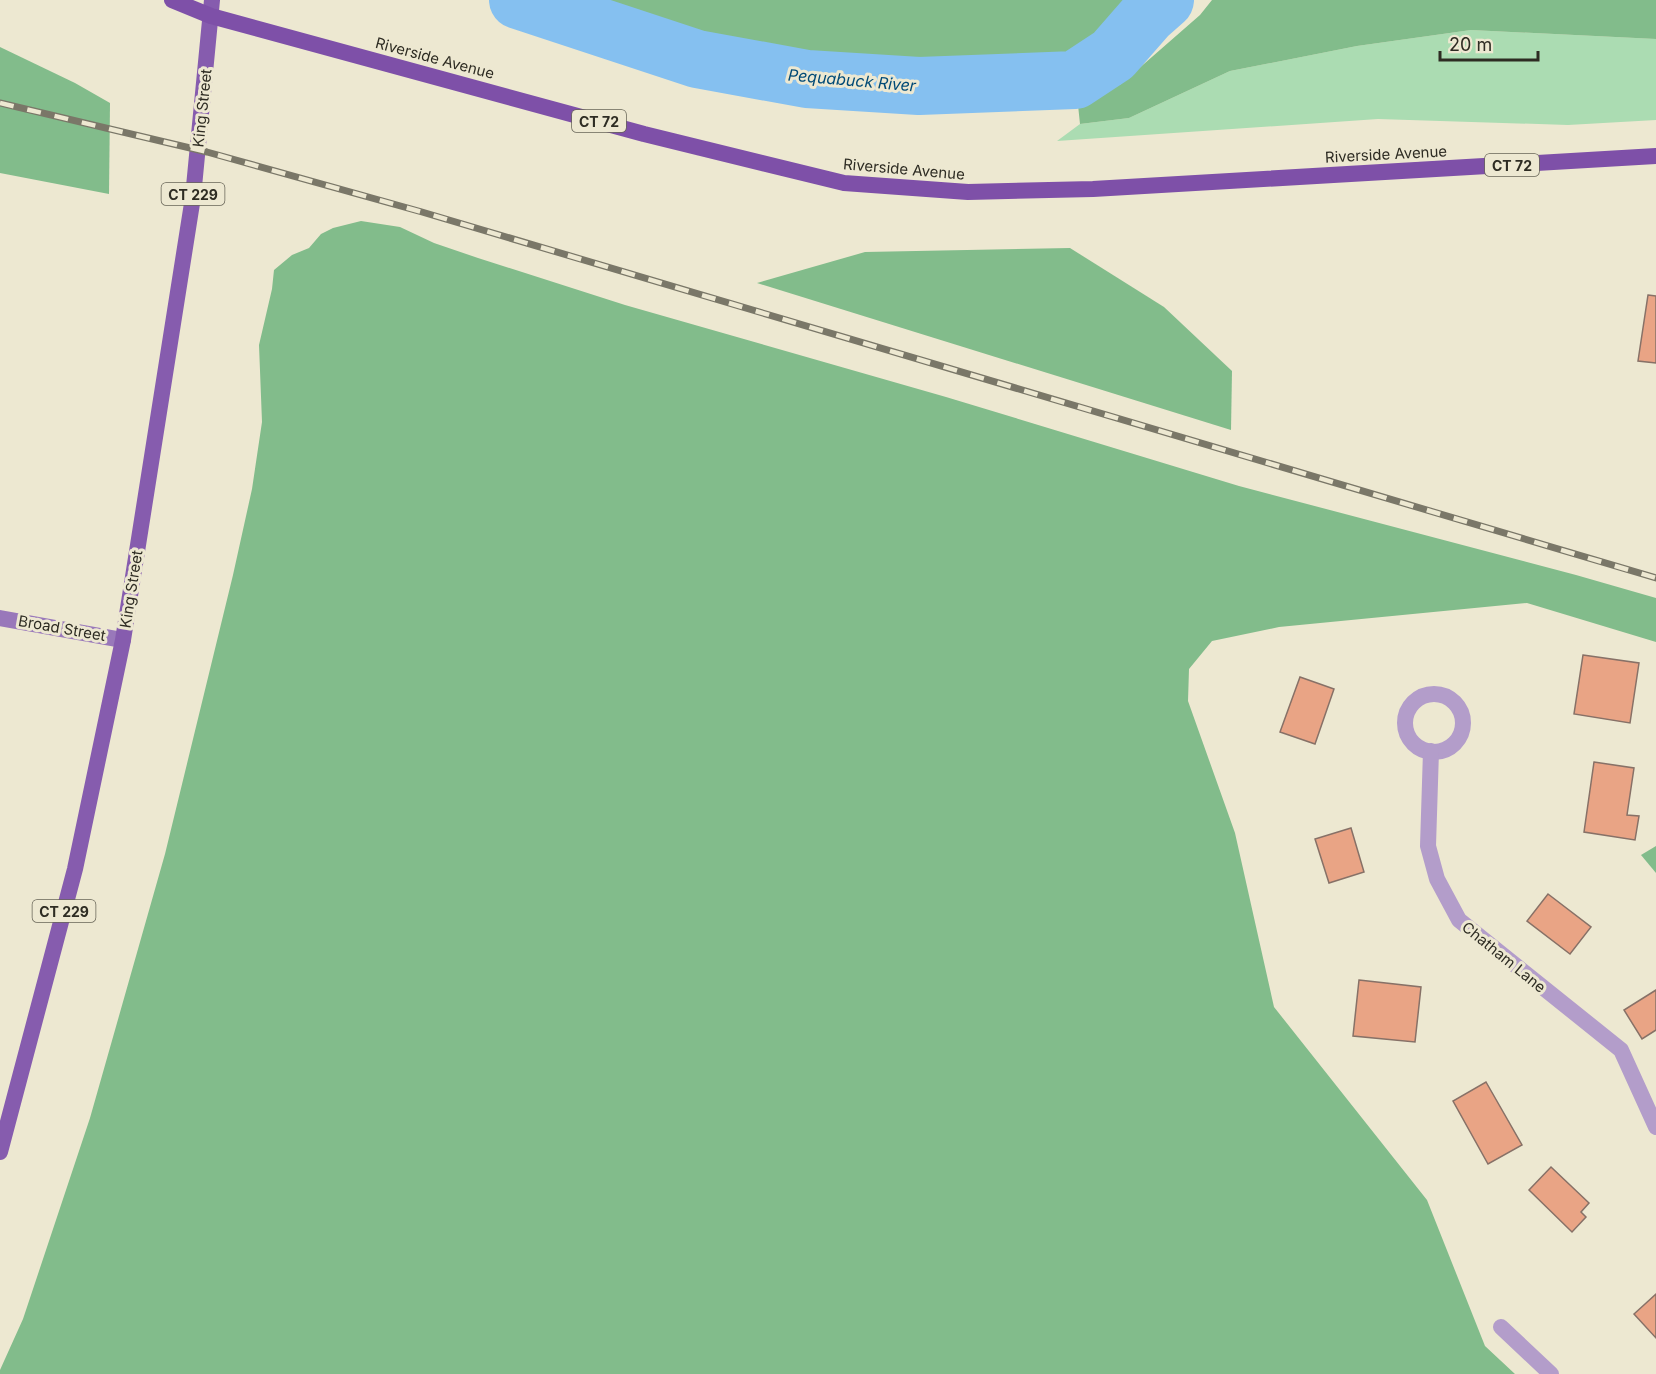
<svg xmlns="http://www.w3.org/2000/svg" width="1656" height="1374" font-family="Inter,sans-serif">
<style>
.green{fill:#abdcb2}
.forest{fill:#82bc8b}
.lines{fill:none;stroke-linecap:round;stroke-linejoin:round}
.river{stroke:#85c0f0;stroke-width:58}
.building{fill:#e9a485;stroke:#877167;stroke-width:1.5}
.minor{stroke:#b39dca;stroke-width:16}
.secondary{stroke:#9978ba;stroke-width:16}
.primary{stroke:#865cae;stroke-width:16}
.trunk{stroke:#7e50a8;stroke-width:16}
.rail-casing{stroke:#7a7768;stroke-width:7}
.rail{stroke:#ede8d1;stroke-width:4.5;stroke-dasharray:14;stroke-linecap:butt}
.labels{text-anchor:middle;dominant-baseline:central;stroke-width:6;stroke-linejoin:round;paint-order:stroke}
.shield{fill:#ede8d1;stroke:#676457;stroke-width:1.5}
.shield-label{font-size:14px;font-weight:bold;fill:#2e2c23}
.street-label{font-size:15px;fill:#2e2c23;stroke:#ede8d1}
.water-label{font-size:16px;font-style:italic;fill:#004a76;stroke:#ede8d1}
</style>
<rect width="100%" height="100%" fill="#ede8d1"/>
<path class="green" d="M1471,30L1656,39V120L1568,125L1378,119L1057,141L1080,124L1129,118L1230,71L1357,46Z"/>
<g class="forest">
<path d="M582,0H1132L1088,45L1041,68L911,71L700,37Z"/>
<path d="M1212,0H1656V39L1471,30L1357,46L1230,71L1129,118L1080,124L1078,105L1121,84L1200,15Z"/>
<path d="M0,47L75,83L110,103L109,194L0,173Z"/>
<path d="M361,221L400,227L434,243L478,258L625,305L946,397L1239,486L1576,575L1656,598V642L1527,603L1279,627L1212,641L1189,669L1188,701L1235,833L1274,1007L1427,1200L1485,1346L1515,1374H0V1370L23,1319L90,1118L165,854L233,575L252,489L262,422L259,345L272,289L274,270L292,255L309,248L321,234L333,228Z"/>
<path d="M1070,248L1164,307L1232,371L1231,430L757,283L865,252Z"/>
<path d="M1656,846V873L1641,855Z"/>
</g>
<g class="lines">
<path class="river" d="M518,0L697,59L807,79L919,86L1075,80L1113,55L1148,15L1165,0"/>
</g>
<g class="building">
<path d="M1648,295L1656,296V363L1638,361Z"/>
<path d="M1583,655L1639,663L1630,723L1574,714Z"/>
<path d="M1300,677L1334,689L1315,744L1280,732Z"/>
<path d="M1594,762L1634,768L1627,815L1639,816L1635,840L1584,832Z"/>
<path d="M1351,828L1364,872L1329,883L1315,839Z"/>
<path d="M1548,894L1591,927L1570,954L1527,921Z"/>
<path d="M1359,980L1421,987L1415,1042L1353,1036Z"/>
<path d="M1656,990V1030L1642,1039L1624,1010Z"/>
<path d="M1486,1082L1522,1145L1488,1164L1453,1101Z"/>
<path d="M1551,1167L1589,1203L1581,1212L1586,1217L1572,1232L1529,1190Z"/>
<path d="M1656,1294V1338L1634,1314Z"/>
</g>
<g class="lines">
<g class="minor">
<circle cx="1434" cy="723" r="29"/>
<path d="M1431,751L1428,846L1437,879L1459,920L1621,1050L1656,1127"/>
<path d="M1501,1327L1551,1374"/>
</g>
<path class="secondary" d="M0,618L123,640"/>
<path class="primary" d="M0,1152L75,869L123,640L193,197L212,0"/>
<path class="trunk" d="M172,0L211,16L644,134L844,183L968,192L1093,189L1656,156"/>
<g class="rail-casing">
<path id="rail" d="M0,103L207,152L422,212L1656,578"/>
</g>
<use href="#rail" class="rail"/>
</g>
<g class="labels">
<g class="shield">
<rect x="572" y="110" width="54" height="22" rx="4.5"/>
<rect x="1485" y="154" width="54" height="22" rx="4.5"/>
<rect x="161.5" y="183" width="63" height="22" rx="4.5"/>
<rect x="32.5" y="900" width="63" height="22" rx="4.5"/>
</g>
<g class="shield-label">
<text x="599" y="121">CT 72</text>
<text x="1512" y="165">CT 72</text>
<text x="193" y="194">CT 229</text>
<text x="64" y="911">CT 229</text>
</g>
<g class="street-label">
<text transform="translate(435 58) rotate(15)">Riverside Avenue</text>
<text transform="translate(202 108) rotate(-84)">King Street</text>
<text transform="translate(1386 154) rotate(-3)">Riverside Avenue</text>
<text transform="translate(904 169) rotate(5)">Riverside Avenue</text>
<text transform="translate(131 589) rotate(-81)">King Street</text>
<text transform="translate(62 628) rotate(10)">Broad Street</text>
<text transform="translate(1504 957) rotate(39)">Chatham Lane</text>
</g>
<g class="water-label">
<text transform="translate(852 80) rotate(5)">Pequabuck River</text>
</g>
</g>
<path d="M1440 51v9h98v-9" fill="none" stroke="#2e2c23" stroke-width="3"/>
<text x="1449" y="51" font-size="18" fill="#2e2c23" stroke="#ede8d1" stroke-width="4.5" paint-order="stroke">20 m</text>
</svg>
